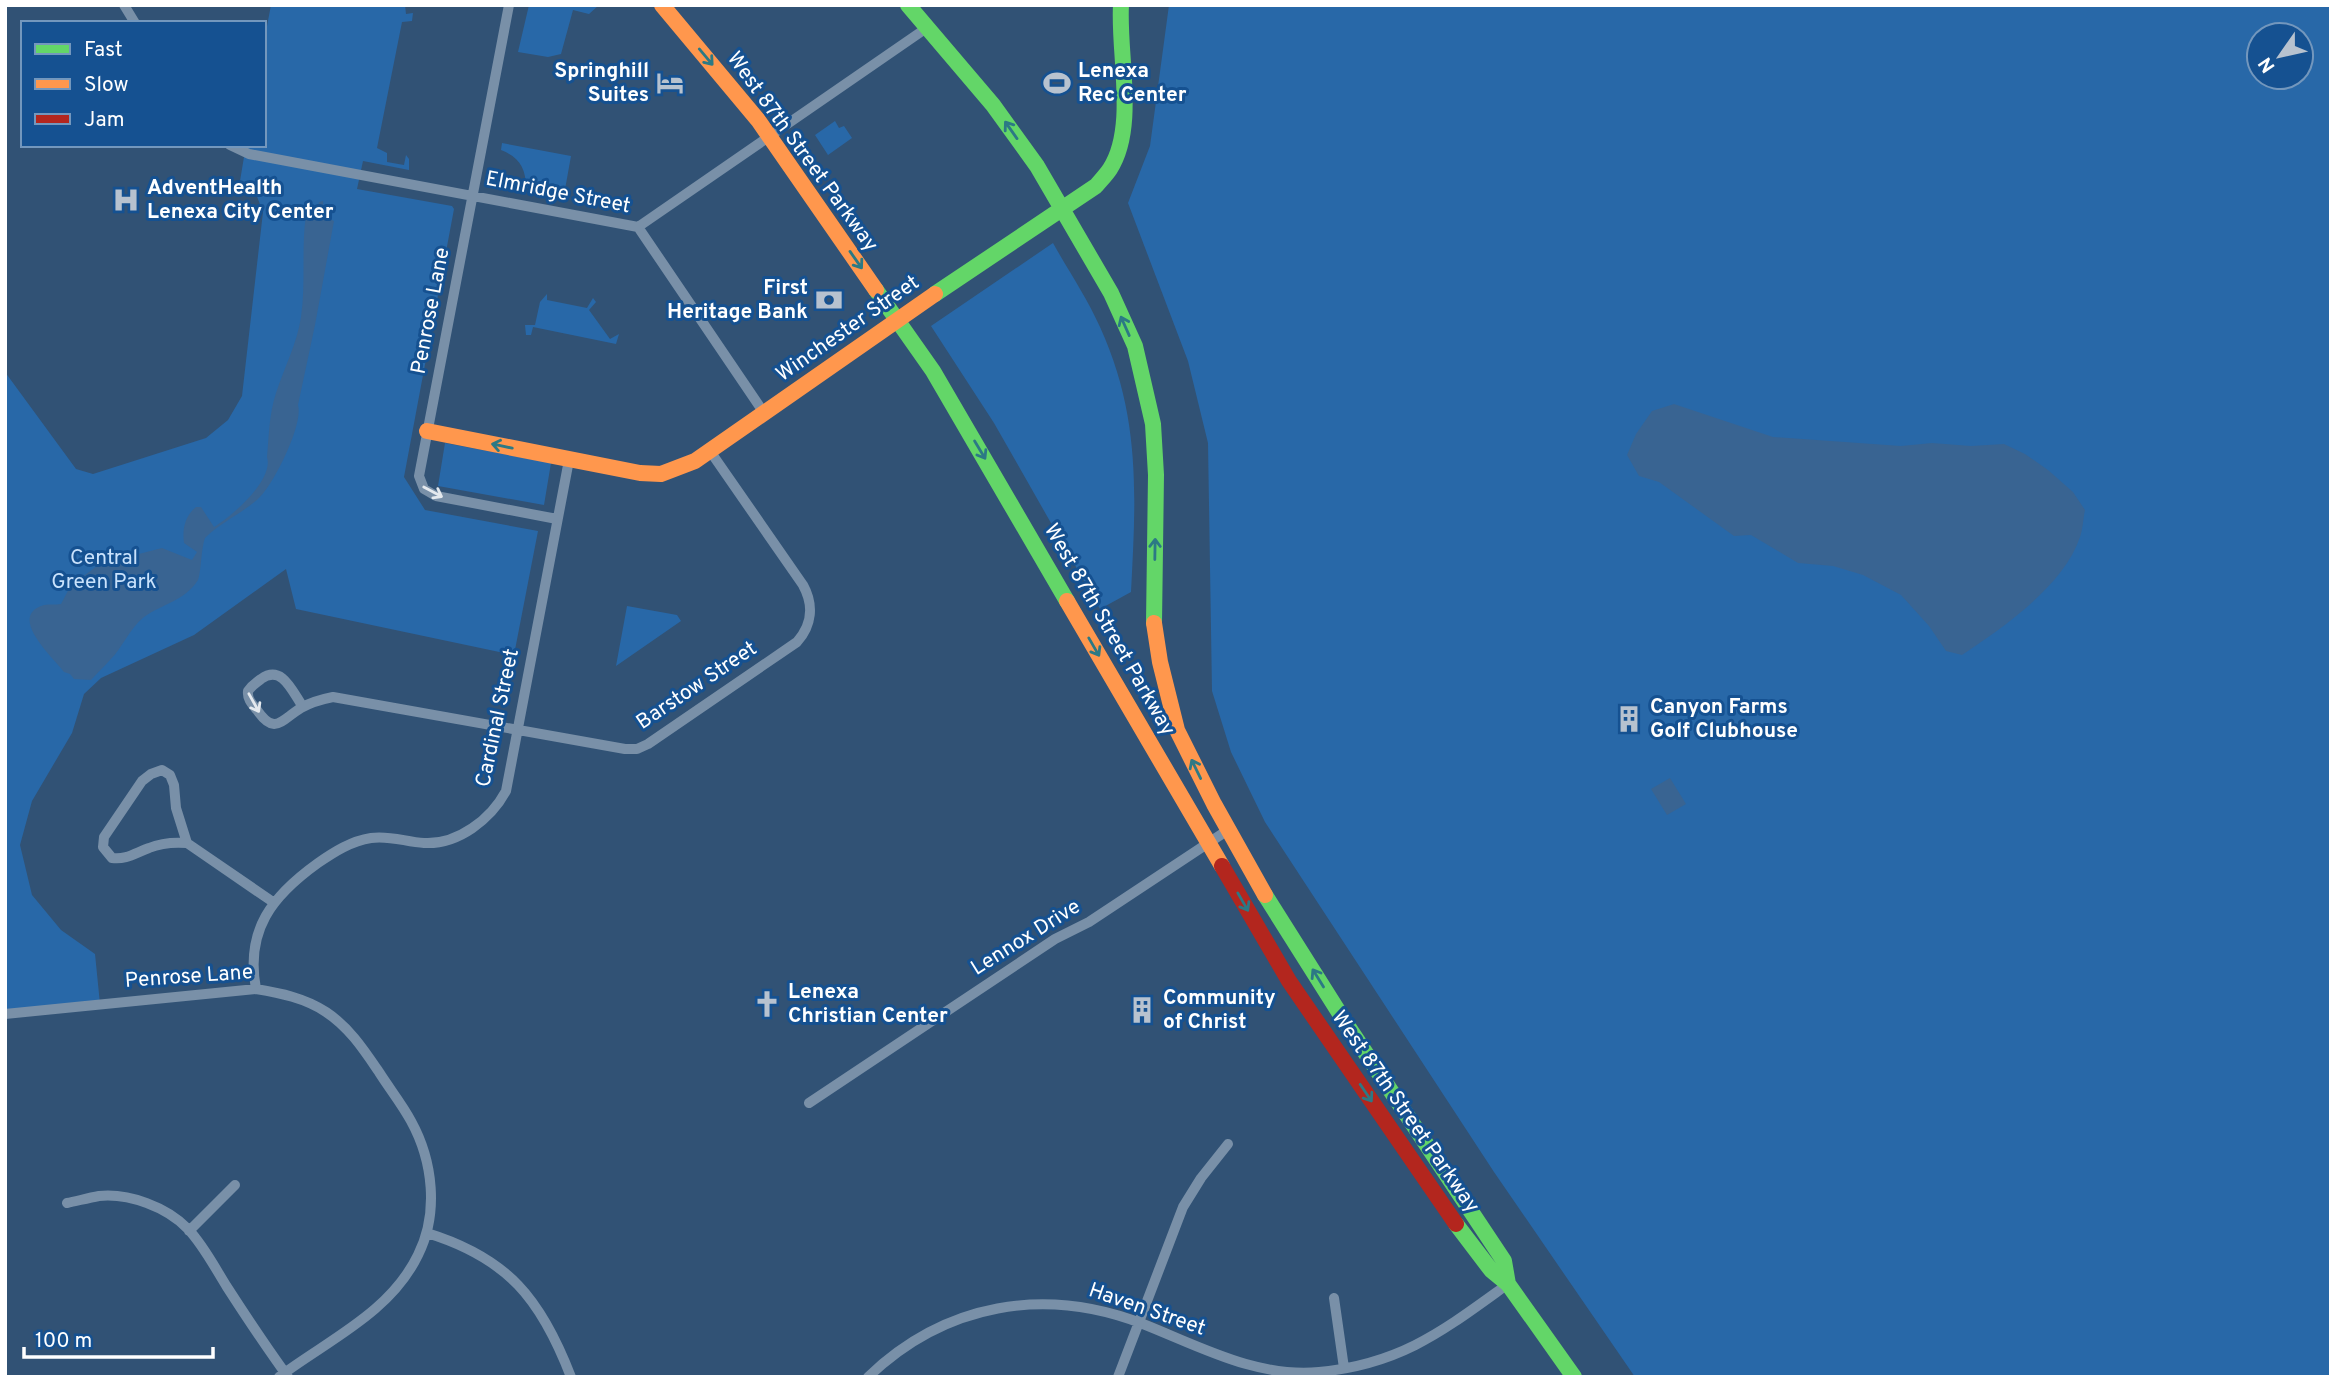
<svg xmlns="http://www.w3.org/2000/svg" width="2336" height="1382" font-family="Overpass,sans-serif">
  <rect width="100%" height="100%" fill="#315275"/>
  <path fill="#2868a8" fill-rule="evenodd" d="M271,5H405L406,14L413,13L412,21L402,22L377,148L387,153V162L404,165L406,155L409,159V170L363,161L357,189L452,206L454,209L404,477L425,510L538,531L514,655L296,609L286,569L194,635L101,678L84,694L72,733L32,801L20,845L32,895L61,930L95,954L100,1004L5,1014V372L76,469L93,474L206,438L228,420L242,396L263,212L256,194L240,181L246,145H264V42Z
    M529,5H599L589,14L573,10L561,54L548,57L518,52Z
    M1169,5H2331V1377H1635L1494,1172L1265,822L1231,752L1212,691L1208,443L1188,361L1128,203L1150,146ZM2259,35H2301V77H2259Z
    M835,121L839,128L844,126L852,138L828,155L815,135Z
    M502,143L571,156L564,195L526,188C526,168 519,157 501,150Z
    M1053,243C1068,270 1087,298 1100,327C1141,417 1136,496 1131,592L1100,609L994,423L931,326Z
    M547,294V300L587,308L593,298L596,302L589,310L610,339L619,334L616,344L533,327L531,335H526L525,325H535L540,302Z
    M445,443L551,463L544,505L438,486Z
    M627,606L677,615L681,621L616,666Z"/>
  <path fill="#396492" d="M323,201L324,216L334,221L315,325L298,405C304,424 273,486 258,499C241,514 220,523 205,538C201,549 201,574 198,580C185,601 162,604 144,617C129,629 123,647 110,660C104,667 97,673 91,680L74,679L70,674L64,672C54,658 6,616 44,605C50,604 55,605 61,604L71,585L100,564L162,548L192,560L197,552L184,543C182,529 185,516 196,507H201L214,527C232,516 274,480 267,457C269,436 269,414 276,393C284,368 297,344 301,317C306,283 301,249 306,215L317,216L319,202Z
    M1674,404L1773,437L1901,446L1932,443L1971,446L2004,444L2025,454L2048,470L2073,492L2085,510C2083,519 2083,529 2080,537C2064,586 2002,628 1962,655L1946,651L1929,626L1901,595L1863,575L1833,566L1798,563L1751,535L1734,536L1659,482L1639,476L1627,455L1636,434L1652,411Z
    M1670,778L1686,804L1667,815L1651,789Z"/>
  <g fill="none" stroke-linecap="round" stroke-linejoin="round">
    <path stroke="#7990a8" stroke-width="10" d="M124,5L135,23
      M509,5L419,476L424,489L436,496L557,519
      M230,145L249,154L638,227L928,27
      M638,227L764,413
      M303,707C292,691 282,664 261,679C256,683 252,685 248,691C247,699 252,704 257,710C275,736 281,720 301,708C311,702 323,699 333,697L625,749H637L648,744L797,642C812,625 814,605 803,585L710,451
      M162,770L170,775L174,785L176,808L187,843C174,842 161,843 149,848C135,853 126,860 112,858L103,847L104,837L142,781L151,774Z
      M187,843L273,902
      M256,989C245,930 272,896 318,863C334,852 351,841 371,838C389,835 406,842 424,843C458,845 491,819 506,791L569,460
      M5,1014L256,989C280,993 305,998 326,1012C349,1027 364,1050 379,1072C389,1088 402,1104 411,1121C433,1161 439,1213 418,1255C390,1313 328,1340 279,1377
      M809,1103L1055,939L1089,922L1228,830
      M67,1203C77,1201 88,1198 99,1196C129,1193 167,1207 188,1229C204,1246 215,1268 227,1287C247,1318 267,1348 288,1377
      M189,1231L235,1185
      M427,1233C508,1258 541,1299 571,1377
      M1334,1298L1344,1368
      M868,1377C945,1303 1045,1286 1143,1324C1199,1346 1256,1378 1319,1372C1402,1364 1444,1330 1508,1284
      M1118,1377L1183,1207L1201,1178L1228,1144"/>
    <path stroke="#63d668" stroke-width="16" d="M908,5L993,105L1037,166L1111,293L1135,346L1153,424L1156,475L1154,623
      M876,290L933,371L1067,601
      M935,294L1096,186C1101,180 1106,175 1110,169C1137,127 1118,54 1121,5
      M1265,895L1347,1025L1504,1261L1508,1284
      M1456,1224L1491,1270L1508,1284L1574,1377"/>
    <path stroke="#ff974d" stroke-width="16" d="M662,5L758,120L876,290
      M427,431L640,473L661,474L695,461L935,294
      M1067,601L1222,866
      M1154,623L1160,662L1177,730L1214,804L1265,895"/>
    <path stroke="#b3261e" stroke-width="16" d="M1222,866L1289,981L1456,1224"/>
  </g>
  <defs><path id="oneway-shaft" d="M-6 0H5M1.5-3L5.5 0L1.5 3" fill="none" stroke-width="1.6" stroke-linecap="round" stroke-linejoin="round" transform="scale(1.75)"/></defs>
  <g stroke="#2c7985">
    <use href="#oneway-shaft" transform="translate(706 57) rotate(50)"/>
    <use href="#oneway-shaft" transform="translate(1011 130) rotate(-125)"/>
    <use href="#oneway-shaft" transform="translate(856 260) rotate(55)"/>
    <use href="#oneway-shaft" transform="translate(1125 326) rotate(-114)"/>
    <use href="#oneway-shaft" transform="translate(502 446) rotate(-168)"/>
    <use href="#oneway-shaft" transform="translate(980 450) rotate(59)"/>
    <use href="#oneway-shaft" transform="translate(1155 549) rotate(-89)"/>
    <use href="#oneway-shaft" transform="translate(1094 647) rotate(60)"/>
    <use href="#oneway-shaft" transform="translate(1196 769) rotate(-116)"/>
    <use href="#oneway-shaft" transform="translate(1243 902) rotate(60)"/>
    <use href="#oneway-shaft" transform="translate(1318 978) rotate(-122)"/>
    <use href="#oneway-shaft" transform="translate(1366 1093) rotate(56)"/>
  </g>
  <g stroke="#e4e9ee">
    <use href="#oneway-shaft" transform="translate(433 492) rotate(28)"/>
    <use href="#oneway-shaft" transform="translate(254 703) rotate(61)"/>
  </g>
  <defs>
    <symbol id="hotel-bare" viewBox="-9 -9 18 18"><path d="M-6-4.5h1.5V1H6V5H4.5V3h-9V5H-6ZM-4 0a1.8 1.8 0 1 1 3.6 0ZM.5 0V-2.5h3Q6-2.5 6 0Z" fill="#b7c2cf" stroke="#155191" stroke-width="2.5" paint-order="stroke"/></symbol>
    <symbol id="stadium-bare" viewBox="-9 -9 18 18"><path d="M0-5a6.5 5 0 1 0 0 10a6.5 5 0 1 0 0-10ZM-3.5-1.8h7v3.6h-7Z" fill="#b7c2cf" stroke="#155191" stroke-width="2.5" paint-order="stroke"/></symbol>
    <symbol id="hospital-bare" viewBox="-9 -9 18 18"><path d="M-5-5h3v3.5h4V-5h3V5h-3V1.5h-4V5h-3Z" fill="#b7c2cf" stroke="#155191" stroke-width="2.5" paint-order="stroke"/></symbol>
    <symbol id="bank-bare" viewBox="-9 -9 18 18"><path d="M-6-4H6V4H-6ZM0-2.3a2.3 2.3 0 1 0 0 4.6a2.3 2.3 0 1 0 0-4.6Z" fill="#b7c2cf" stroke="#155191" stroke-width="2.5" paint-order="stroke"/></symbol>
    <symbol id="building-bare" viewBox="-9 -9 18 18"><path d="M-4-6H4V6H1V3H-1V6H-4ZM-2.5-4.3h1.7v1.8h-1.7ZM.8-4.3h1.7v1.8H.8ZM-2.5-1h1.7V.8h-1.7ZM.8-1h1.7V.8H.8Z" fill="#b7c2cf" stroke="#155191" stroke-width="2.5" paint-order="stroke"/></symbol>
    <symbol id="church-bare" viewBox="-9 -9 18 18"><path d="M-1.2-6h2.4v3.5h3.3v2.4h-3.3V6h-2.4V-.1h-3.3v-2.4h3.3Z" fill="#b7c2cf" stroke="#155191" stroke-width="2.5" paint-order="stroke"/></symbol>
  </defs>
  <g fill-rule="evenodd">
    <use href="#hotel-bare" x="651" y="64" width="38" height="38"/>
    <use href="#stadium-bare" x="1038" y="64" width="38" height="38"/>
    <use href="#hospital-bare" x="107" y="181" width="38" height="38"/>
    <use href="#bank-bare" x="810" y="281" width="38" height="38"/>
    <use href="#building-bare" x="1610" y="700" width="38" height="38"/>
    <use href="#church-bare" x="748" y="985" width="38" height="38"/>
    <use href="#building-bare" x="1123" y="991" width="38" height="38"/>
  </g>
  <g text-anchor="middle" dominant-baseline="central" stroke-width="6" stroke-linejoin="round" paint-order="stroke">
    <g font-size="21" font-weight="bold" fill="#fff" stroke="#155191" text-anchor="start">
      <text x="649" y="71" text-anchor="end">Springhill<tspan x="649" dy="24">Suites</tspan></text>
      <text x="1078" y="71">Lenexa<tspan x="1078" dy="24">Rec Center</tspan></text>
      <text x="147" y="188">AdventHealth<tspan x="147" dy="24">Lenexa City Center</tspan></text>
      <text x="808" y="288" text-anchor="end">First<tspan x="808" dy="24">Heritage Bank</tspan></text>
      <text x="1650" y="707">Canyon Farms<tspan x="1650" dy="24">Golf Clubhouse</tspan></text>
      <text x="788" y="992">Lenexa<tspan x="788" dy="24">Christian Center</tspan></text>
      <text x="1163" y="998">Community<tspan x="1163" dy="24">of Christ</tspan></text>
    </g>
    <g font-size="21" fill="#fff" stroke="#155191">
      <text transform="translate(802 152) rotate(54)">West 87th Street Parkway</text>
      <text transform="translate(558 193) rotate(11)">Elmridge Street</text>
      <text transform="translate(431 311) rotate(-79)">Penrose Lane</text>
      <text transform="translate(848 329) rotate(-35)">Winchester Street</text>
      <text transform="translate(1109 630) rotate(60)">West 87th Street Parkway</text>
      <text transform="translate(697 686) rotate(-34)">Barstow Street</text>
      <text transform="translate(498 718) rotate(-78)">Cardinal Street</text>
      <text transform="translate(1026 938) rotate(-32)">Lennox Drive</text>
      <text transform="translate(189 977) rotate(-4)">Penrose Lane</text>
      <text transform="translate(1405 1112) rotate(55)">West 87th Street Parkway</text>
      <text transform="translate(1147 1310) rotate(19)">Haven Street</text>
    </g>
    <g font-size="21" fill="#c9e2fc" stroke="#155191">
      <text x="104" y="558">Central<tspan x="104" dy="24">Green Park</tspan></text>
    </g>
  </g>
  <rect width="2336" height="1382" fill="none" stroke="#ffffff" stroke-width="14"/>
  <rect x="21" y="21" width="245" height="126" fill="#155191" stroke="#7397bd" stroke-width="2"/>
  <rect x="35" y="44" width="35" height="10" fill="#63d668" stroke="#7397bd" stroke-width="2"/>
  <text x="84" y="56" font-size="21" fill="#ffffff">Fast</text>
  <rect x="35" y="79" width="35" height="10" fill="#ff974d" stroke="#7397bd" stroke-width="2"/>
  <text x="84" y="91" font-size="21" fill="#ffffff">Slow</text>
  <rect x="35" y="114" width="35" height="10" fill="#b3261e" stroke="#7397bd" stroke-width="2"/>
  <text x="84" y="126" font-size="21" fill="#ffffff">Jam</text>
  <g transform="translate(2280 56) rotate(236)"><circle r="33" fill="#155191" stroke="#7397bd" stroke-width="2"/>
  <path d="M0-5L12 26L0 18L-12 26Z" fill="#b7c2cf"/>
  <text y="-10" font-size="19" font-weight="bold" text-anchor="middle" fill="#ffffff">N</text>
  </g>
  <path d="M24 1347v10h189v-10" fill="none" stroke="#ffffff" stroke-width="3.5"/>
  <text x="35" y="1347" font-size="21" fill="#ffffff" stroke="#155191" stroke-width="5" paint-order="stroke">100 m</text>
</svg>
